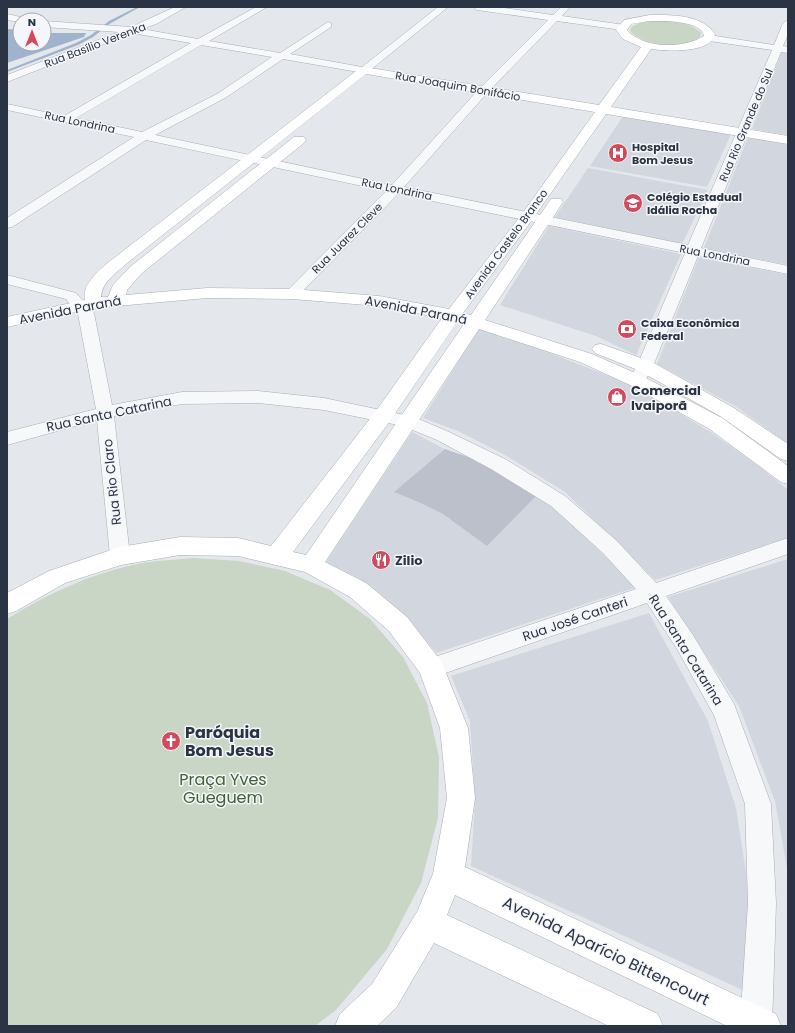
<svg xmlns="http://www.w3.org/2000/svg" width="795" height="1033" font-family="Poppins,sans-serif">
  <rect width="100%" height="100%" fill="#e4e7ec"/>
  <path fill="#d2d6de" d="M782,51L788,52V135L752,129Z
    M623,116L731,134L707,187L590,166Z
    M749,135L788,142V265L704,248Z
    M588,168L708,190L682,244L555,217Z
    M549,226L681,254L636,355L596,336L500,305Z
    M699,257L788,275V444L735,406L657,364Z
    M479,328L504,335L634,386L709,431L759,466L788,490V538L655,580L565,492L505,455L458,431L423,418Z
    M412,432L551,504L637,587L436,653L407,617L365,582L326,562Z
    M788,559V874L775,801L739,706L668,597Z
    M649,613L708,721L736,808L753,918L756,996L471,866L475,802L470,721L451,676Z"/>
  <path fill="#c9d6c5" d="M651,21C667,21 689,20 701,33L700,37C684,50 644,47 630,31L631,27L642,22Z
    M192,558L239,561L285,571L330,590L370,619L403,657L427,703L439,757L438,818L421,883L387,949L336,1010L315,1026H7V619C49,593 94,572 143,563C159,560 175,560 192,558Z"/>
  <path fill="#9fb4cc" d="M7,29L20,30V44H44V33H86L84,37L7,63Z"/>
  <g fill="none" stroke-linecap="round" stroke-linejoin="round">
    <path fill="#9fb4cc" fill-rule="evenodd" d="M137,7H140L111,23L93,37L78,45L7,72V70L76,43L91,35L109,21Z"/>
  </g>
  <path fill="#bbc0ca" d="M445,449L468,457L499,472L537,495L487,546L443,514L421,503L394,492Z"/>
  <g fill="none" stroke-linecap="round" stroke-linejoin="round">
    <defs>
      <path id="street" d="M175,7H186L156,24L142,29L198,39L256,7H267L209,41L280,53L328,22L331,23V27L290,54L362,67L438,7H448L368,72L364,73L283,59L225,98L155,135L392,185L480,88L548,20L477,10L473,7H497L553,15L561,7H570L562,16L625,25V29L622,30L557,21L488,92L404,187L688,245L772,50L709,41L704,38L709,35L774,45L783,23L788,20V34L783,46L788,47V53L781,52L701,248L788,266V274L698,256L653,366L643,385L637,386L631,385L628,381L637,366L685,253L398,194L297,297H287L284,294L287,291L386,191L146,140L12,227L7,228V218L134,137L7,110V104L64,116L191,43L132,33L7,82V75L119,32L44,27V21L131,27ZM201,45L272,57L217,94L142,132L76,118Z
        M7,14L25,18L27,20H20V22L7,20Z
        M7,275L76,293L94,313L112,405L182,392L258,391L324,398L414,417L449,432L505,459L565,496L617,541L656,583L788,538V554L666,596L693,635L734,704L771,804L776,903L772,1026H740L748,903L745,804L714,715L677,649L647,603L431,678L423,675L419,668L423,661L636,589L603,553L551,506L491,469L437,440L403,426L324,410L258,403L182,404L114,416L130,556L127,562L120,564L113,562L110,556L97,420L7,445V432L96,409L78,314L66,299L7,284Z"/>
      <path id="secondary" d="M650,15C672,15 701,14 715,34C711,54 666,51 651,49L611,107L788,136V144L606,114L532,220L463,313L471,315L551,199H561L563,202L485,320L592,354L644,377L722,418L788,466V484L781,482L708,428L630,385L580,362L479,329L325,562L366,583L407,617L440,660L444,668L468,728L475,798L465,867L776,1014L781,1026H727L455,895L447,915L658,1014L663,1026H609L434,943L396,1008L377,1026H335L340,1014L372,984L417,912L433,874L447,798L440,728L420,673L389,631L350,597L305,572L238,556L180,555L121,565L65,583L16,611L7,614V593L49,571L120,547L180,537L238,538L271,546L376,411L442,318L379,306L292,299L207,298L94,308L7,327V317L85,300C81,283 103,267 114,258L360,68L364,67L599,105L641,47L623,39L616,30L624,20ZM650,21C662,21 702,20 704,36C684,49 643,49 627,30L631,24ZM366,74L595,112L522,214L449,309L379,296L292,289L207,288L126,295L127,290L142,273L304,143L306,140L304,137H294L130,267L113,285L108,297H101C102,282 115,274 126,264ZM457,322L464,324L306,555L293,552L390,421Z
        M601,344L652,362L734,408L788,444V461L781,459L720,416L638,370L595,353L592,349L595,345Z"/>
    </defs>
    <use href="#street" stroke="#a9aeb7" stroke-width="1"/>
    <use href="#secondary" stroke="#a9aeb7" stroke-width="1"/>
    <use href="#street" fill="#f7f8fa" fill-rule="evenodd"/>
    <use href="#secondary" fill="#fff" fill-rule="evenodd"/>
  </g>
  <defs>
    <symbol id="hospital-disc" viewBox="-11 -11 22 22"><circle r="9.5" fill="#d1495b" stroke="#f4f6f9"/><path d="M-5-5h3v3.5h4V-5h3V5h-3V1.5h-4V5h-3Z" fill="#fff"/></symbol>
    <symbol id="school-disc" viewBox="-11 -11 22 22"><circle r="9.5" fill="#d1495b" stroke="#f4f6f9"/><path d="M0-5L7-2L0 1L-7-2ZM-4 1L0 2.5L4 1V4Q0 6-4 4Z" fill="#fff"/></symbol>
    <symbol id="bank-disc" viewBox="-11 -11 22 22"><circle r="9.5" fill="#d1495b" stroke="#f4f6f9"/><path d="M-6-4H6V4H-6ZM0-2.3a2.3 2.3 0 1 0 0 4.6a2.3 2.3 0 1 0 0-4.6Z" fill="#fff"/></symbol>
    <symbol id="shop-disc" viewBox="-11 -11 22 22"><circle r="9.5" fill="#d1495b" stroke="#f4f6f9"/><path d="M-5-2.5h2.3a2.7 3.5 0 0 1 5.4 0H5L5.5 6h-11ZM-1.5-2.5h3a1.5 2.3 0 0 0-3 0Z" fill="#fff"/></symbol>
    <symbol id="restaurant-disc" viewBox="-11 -11 22 22"><circle r="9.5" fill="#d1495b" stroke="#f4f6f9"/><path d="M-5-6h1v4h1v-4h1v4h1v-4h1v5L-1.5 .5V6h-2V.5L-5-1ZM5-6V6H3V1.5H1.5Q1.5-4 5-6Z" fill="#fff"/></symbol>
    <symbol id="church-disc" viewBox="-11 -11 22 22"><circle r="9.5" fill="#d1495b" stroke="#f4f6f9"/><path d="M-1.2-6h2.4v3.5h3.3v2.4h-3.3V6h-2.4V-.1h-3.3v-2.4h3.3Z" fill="#fff"/></symbol>
  </defs>
  <g fill-rule="evenodd">
    <use href="#hospital-disc" x="607" y="142" width="22" height="22"/>
    <use href="#school-disc" x="622" y="192" width="22" height="22"/>
    <use href="#bank-disc" x="616" y="318" width="22" height="22"/>
    <use href="#shop-disc" x="606" y="386" width="22" height="22"/>
    <use href="#restaurant-disc" x="370" y="549" width="22" height="22"/>
    <use href="#church-disc" x="160" y="730" width="22" height="22"/>
  </g>
  <g text-anchor="middle" dominant-baseline="central" stroke-width="3" stroke-linejoin="round" paint-order="stroke">
    <g font-size="11" fill="#2b3445" stroke="#f4f6f9">
      <text transform="translate(95 45) rotate(-21)">Rua Basílio Verenka</text>
      <text transform="translate(458 86) rotate(10)">Rua Joaquim Bonifácio</text>
      <text transform="translate(80 122) rotate(12)">Rua Londrina</text>
      <text transform="translate(746 125) rotate(-67)">Rua Rio Grande do Sul</text>
      <text transform="translate(397 189) rotate(12)">Rua Londrina</text>
      <text transform="translate(347 238) rotate(-45)">Rua Juarez Cleve</text>
      <text transform="translate(506 244) rotate(-54)">Avenida Castelo Branco</text>
      <text transform="translate(715 255) rotate(11)">Rua Londrina</text>
    </g>
    <g font-size="11" font-weight="bold" fill="#2b3445" stroke="#f4f6f9" text-anchor="start">
      <text x="632" y="147">Hospital<tspan x="632" dy="13">Bom Jesus</tspan></text>
      <text x="647" y="197">Colégio Estadual<tspan x="647" dy="13">Idália Rocha</tspan></text>
      <text x="641" y="323">Caixa Econômica<tspan x="641" dy="13">Federal</tspan></text>
    </g>
    <g font-size="13" fill="#2b3445" stroke="#f4f6f9">
      <text transform="translate(70 310) rotate(-11)">Avenida Paraná</text>
      <text transform="translate(416 310) rotate(11)">Avenida Paraná</text>
      <text transform="translate(109 414) rotate(-12)">Rua Santa Catarina</text>
      <text transform="translate(112 482) rotate(-96)">Rua Rio Claro</text>
      <text transform="translate(575 619) rotate(-19)">Rua José Canteri</text>
      <text transform="translate(686 650) rotate(58)">Rua Santa Catarina</text>
    </g>
    <g font-size="13" font-weight="bold" fill="#2b3445" stroke="#f4f6f9" text-anchor="start">
      <text x="631" y="390">Comercial<tspan x="631" dy="15">Ivaiporã</tspan></text>
      <text x="395" y="560">Zilio</text>
    </g>
    <g font-size="16" font-weight="bold" fill="#2b3445" stroke="#f4f6f9" text-anchor="start">
      <text x="185" y="732">Paróquia<tspan x="185" dy="18">Bom Jesus</tspan></text>
    </g>
    <g font-size="16" fill="#3f6138" stroke="#f4f6f9">
      <text x="223" y="779">Praça Yves<tspan x="223" dy="18">Gueguem</tspan></text>
    </g>
    <g font-size="16" fill="#2b3445" stroke="#f4f6f9">
      <text transform="translate(606 951) rotate(26)">Avenida Aparício Bittencourt</text>
    </g>
  </g>
  <rect width="795" height="1033" fill="none" stroke="#2b3445" stroke-width="16"/>
  <g transform="translate(32 32)"><circle r="19" fill="#f4f6f9" stroke="#a4a8b1"/>
  <path d="M0-3L7 15L0 10L-7 15Z" fill="#d1495b"/>
  <text y="-6" font-size="11" font-weight="bold" text-anchor="middle" fill="#2b3445">N</text>
  </g>
</svg>
